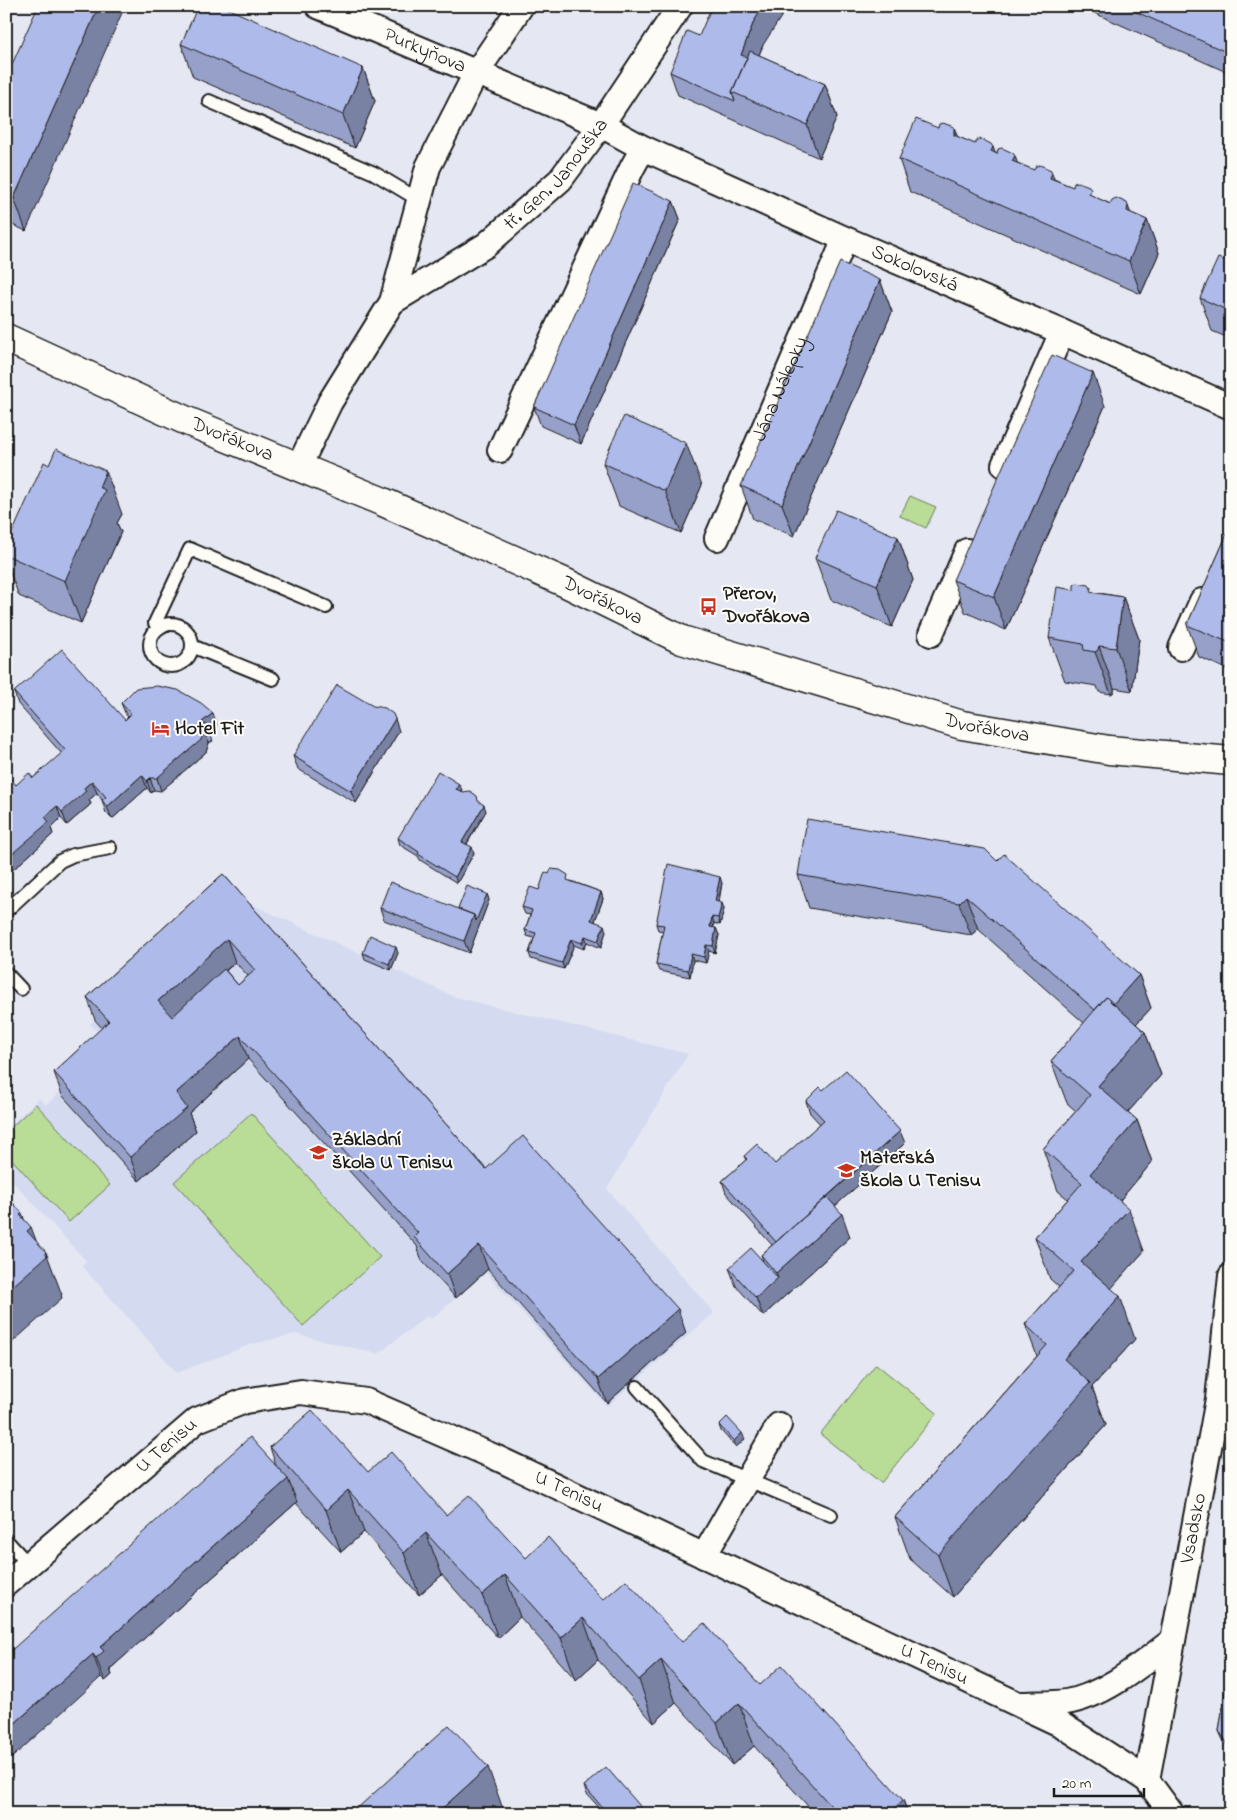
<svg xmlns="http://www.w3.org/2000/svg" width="1237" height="1820" font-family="'Indie Flower',sans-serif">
  <rect width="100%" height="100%" fill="#e5e8f3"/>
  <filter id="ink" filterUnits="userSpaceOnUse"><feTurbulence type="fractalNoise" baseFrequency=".02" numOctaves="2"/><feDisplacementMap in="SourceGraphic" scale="10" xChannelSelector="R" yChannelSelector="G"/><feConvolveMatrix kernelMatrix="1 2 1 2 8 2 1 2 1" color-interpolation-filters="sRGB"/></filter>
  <g filter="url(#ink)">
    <path fill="#d4daf0" d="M233,896L455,997L688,1054L607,1189L714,1313L607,1406L486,1273L431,1319L427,1316L378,1354L296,1334L252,1344L177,1373L82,1266L86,1261L6,1174V1129L39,1098L46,1105L110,1046L90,1024Z"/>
    <path fill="#b9dc96" stroke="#6a7c59" d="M910,496L936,507L926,528L900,516Z
      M36,1104L110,1185L69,1222L6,1153V1132Z
      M251,1113L380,1257L303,1326L174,1182Z
      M876,1364L937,1413L881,1483L820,1434Z"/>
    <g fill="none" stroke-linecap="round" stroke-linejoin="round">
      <defs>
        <path id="service" d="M209,101L374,173L419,200
          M150 645a21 21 0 1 1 42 0a21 21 0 1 1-42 0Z
          M159,628L155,623L190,549L326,607
          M192,646L273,679
          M6,911L60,861L73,855L110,848
          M6,973L21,989
          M637,1387L703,1461L831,1515
          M6,1540L28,1564"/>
        <g id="minor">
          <path id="s1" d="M318,6L601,125L643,148L845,239L1062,332L1231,407"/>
          <path id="s2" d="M392,302L486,245L560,180L601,125L680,6"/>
          <path d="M500,450L632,168L643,148"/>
          <path d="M1004,465L1062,332"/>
          <path d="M299,466L330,402L392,302L428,167L476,73L521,6"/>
          <path id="s3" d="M717,538L845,239"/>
          <path d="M931,634L967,551"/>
          <path d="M1181,648L1202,601"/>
          <path d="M704,1556L779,1425"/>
          <path id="s4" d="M6,1584L197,1420L245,1401L301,1392L366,1401L497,1458L1062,1725L1147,1780L1172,1814"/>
          <path d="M1023,1704C1037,1703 1052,1704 1066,1702C1105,1696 1143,1663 1173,1640"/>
          <path id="s5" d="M1147,1780L1218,1399L1231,1276"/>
        </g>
        <g id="secondary">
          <path id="s6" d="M6,338L187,421L381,501L566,583L682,640L962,725L1109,750L1231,761"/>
        </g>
      </defs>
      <use href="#service" stroke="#1c1c1c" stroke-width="16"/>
      <use href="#minor" stroke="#1c1c1c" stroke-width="28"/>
      <use href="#secondary" stroke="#1c1c1c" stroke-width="31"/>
      <use href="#service" stroke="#fdfcf7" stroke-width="12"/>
      <use href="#minor" stroke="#fdfcf7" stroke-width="24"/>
      <use href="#secondary" stroke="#fdfcf7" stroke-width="28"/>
    </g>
    <path fill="#96a0c9" stroke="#1c1c1c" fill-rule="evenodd" d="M1082,6H1231V74L1083,8Z
      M699,36L763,45L759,55L825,84L837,117L819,158L678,95L670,72Z
      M181,44L363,68L375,101L355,148L193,77Z
      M6,78L26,231L6,222Z
      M938,128L1147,220L1159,253L1141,294L910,192L899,159Z
      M673,201L680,219L581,444L541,426L534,407Z
      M1231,263V339L1212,331L1200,298Z
      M880,280L892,312L794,536L753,519L741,486Z
      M1105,406L1006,630L965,612L953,580Z
      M603,463L702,485L681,533L619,506Z
      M122,514L117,523L121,532L81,623L19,596L6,562V547Z
      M1231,525V671L1199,657L1187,625Z
      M898,537L913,580L892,627L831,600L815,558Z
      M1093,592L1123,597L1139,639L1132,691L1114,688V692L1111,694L1099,692L1097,686L1065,681L1049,638Z
      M14,692L125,720L128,717L126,715L121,703L217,725L209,732L213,741L209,743L206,752L161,791L154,790L151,793L147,788L112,819L106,813L102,800L97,793L89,800L91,804L67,825L61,818L51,828L53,834L6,876V774L16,785L33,778L62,754L18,704Z
      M399,731L356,803L298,769L293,756Z
      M462,790L461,791L479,802L486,811L467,844L474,853L457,883L420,860L418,856L400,845L398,838Z
      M997,861L1139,975L1151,1008L1136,1024L1145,1032L1161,1075L1128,1112L1137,1120L1152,1162L1120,1200L1144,1251L1111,1288L1135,1339L1092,1387L1106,1425L953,1597L910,1559L895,1517L1037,1356L1025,1324L1059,1287L1050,1279L1035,1237L1068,1199L1058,1191L1043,1149L1076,1111L1067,1103L1051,1061L1084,1023L978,929L971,935L809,908L798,875Z
      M223,874L486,1169L686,1333L607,1403L488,1269L456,1298L422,1261L417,1246L248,1059L189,1113L196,1131L139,1181L62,1095L54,1072L102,1028L95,1020L87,997ZM235,962L248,976L238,985L226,971Z
      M571,881L601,892L603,899L595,921L606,931L601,948L587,942L584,949L574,945L564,969L531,959L529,953L534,938L527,936L525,930L530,915L525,914L522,907L539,890Z
      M722,883L719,902L724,909L720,925L714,923L713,928H716L719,935L715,953L709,951L706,963L693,960L690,977L659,971L656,964L663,931L658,930L656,924Z
      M487,894L489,900L469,953L384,920L380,908L458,909Z
      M363,953H398L391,970L365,959Z
      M823,1090L905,1143L835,1206L850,1237L763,1316L736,1286L729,1268L763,1261L761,1255L772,1245L726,1193L722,1181L746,1160L744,1156L775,1164L820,1124L810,1113L806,1101Z
      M719,1425L745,1439L736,1447L721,1431Z
      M270,1447L368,1472L760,1685L903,1800L908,1814H815L754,1746L732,1765L676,1703L654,1723L598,1660L576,1680L520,1617L498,1638L442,1575L419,1595L364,1532L341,1552L296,1503L110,1669L112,1675L105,1681L101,1677L6,1655L276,1466Z
      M1231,1654V1751L1222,1738L1219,1731Z
      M584,1786L647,1814H605L586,1793Z"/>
    <path fill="#7a82a4" stroke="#1c1c1c" d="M99,6H125L26,231L14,198Z
      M764,6H788L763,45L755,65L741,55L754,21Z
      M363,68L375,101L355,148L343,115Z
      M825,84L837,117L819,158L807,125Z
      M954,127L966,160L954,135Z
      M993,147L1005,179L991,151Z
      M1015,156L1026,189L1012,161Z
      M1052,173L1064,206L1050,178Z
      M673,201L680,219L581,444L574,425Z
      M1128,206L1140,237L1147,220L1159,253L1141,294L1129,261L1127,211Z
      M880,280L892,312L794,536L782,504Z
      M1093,373L1105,406L1006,630L994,597Z
      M686,443L702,485L681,533L665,491Z
      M106,471L122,514L117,523L121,532L81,623L65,581L99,487Z
      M898,537L913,580L892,627L877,585Z
      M1123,597L1139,639L1132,691L1116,648Z
      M1231,636V649L1228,642Z
      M1099,646L1114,688V692L1111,694L1095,652Z
      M213,713L217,725L209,732L208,729L204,730L209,743L206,752L161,791L157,778L201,723Z
      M395,719L399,731L356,803L351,791Z
      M142,775L147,788L112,819L107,807Z
      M150,778L154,790L151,793L147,781Z
      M92,781L97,793L89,800L91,804L67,825L62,812L84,788Z
      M459,784L462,790L459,795L456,789Z
      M484,805L486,811L464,848L462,842Z
      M57,806L61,818L51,828L53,834L6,876V859L45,817Z
      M472,847L474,853L457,883L455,877Z
      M720,877L722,883L717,908L715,901Z
      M601,892L603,899L593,926L591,920Z
      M487,894L489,900L469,953L464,941L474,915Z
      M966,896L978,929L971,935L959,903Z
      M722,903L724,909L720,925L718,918Z
      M712,917L714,923L712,933L710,927Z
      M604,925L606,931L601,948L598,941Z
      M716,928L719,935L715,953L713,946Z
      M585,936L587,942L584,949L582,943Z
      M227,939L235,962L166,1024L158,1001Z
      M571,939L574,945L564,969L562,963Z
      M706,945L709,951L706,963L704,957Z
      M396,947L398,953L391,970L389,964Z
      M691,954L693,960L690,977L688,970Z
      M1139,975L1151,1008L1113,1049L1102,1016Z
      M1145,1032L1161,1075L1113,1129L1098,1086Z
      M240,1036L248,1059L189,1113L196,1131L139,1181L130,1157L176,1093Z
      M1137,1120L1152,1162L1106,1217L1090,1174Z
      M900,1131L905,1143L781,1255L776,1243Z
      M1129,1209L1144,1251L1097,1305L1081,1262Z
      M22,1213L28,1230L31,1227L43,1259L45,1253L46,1252L62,1295H61L62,1298L6,1348V1292L20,1215Z
      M842,1214L850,1237L763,1316L756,1298L778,1278L776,1273Z
      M479,1245L488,1269L456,1298L447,1274Z
      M1120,1296L1135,1339L1092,1387L1106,1425L953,1597L938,1555L1064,1359Z
      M678,1309L686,1333L607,1403L598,1379Z
      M742,1433L745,1439L736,1447L734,1441Z
      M288,1479L297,1502L110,1669L112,1675L105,1681L96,1658L100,1647Z
      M348,1490L364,1532L341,1552L326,1510Z
      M426,1533L442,1575L419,1595L404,1553Z
      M505,1575L520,1617L498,1638L482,1595Z
      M583,1618L598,1660L576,1680L561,1638Z
      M93,1654L101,1677L6,1763V1731Z
      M661,1660L676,1703L654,1723L639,1680Z
      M739,1703L754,1746L732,1765L717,1723Z
      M488,1767L503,1809L498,1814H436Z
      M903,1800L908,1814H888Z"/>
    <path fill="#aebaea" stroke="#1c1c1c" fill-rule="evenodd" d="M38,6H99L14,198L6,194V78Z
      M198,6H222L363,68L343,115L181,44Z
      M712,6H764L754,21L741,55L747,57L732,92L735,101L670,72L687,31L699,36Z
      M1123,6H1231V54Z
      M750,51L825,84L807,125L732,92Z
      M916,119L938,128L939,124L943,123L954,127V135L975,144L977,140L981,139L991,144L993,147L991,151L997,154L998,149L1002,148L1013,153L1015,156L1012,161L1034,170L1036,166L1040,165L1051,170L1052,173L1050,178L1073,187L1074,183L1078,182L1089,186L1091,190L1089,194L1110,204L1112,200L1116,198L1127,203L1128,206L1127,211L1147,220L1129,261L899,159Z
      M633,183L673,201L574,425L534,407Z
      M1218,258L1231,263V312L1200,298Z
      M840,262L880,280L782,504L741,486Z
      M1052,355L1093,373L994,597L953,580Z
      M624,416L686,443L665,491L603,463Z
      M56,449L106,471L99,487L105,490L65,581L6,555V547L44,462L49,465Z
      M836,510L898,537L877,585L815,558Z
      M1231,525V636L1228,642L1187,625Z
      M1077,583L1089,585L1091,588L1090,592L1123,597L1116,648L1099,646L1098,650L1095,652L1084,650L1083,644L1049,638L1057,587L1074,590V585Z
      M62,649L125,720L131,714L121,703L136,688L157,686L178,690L201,703L213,713L201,723L202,726L206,724L208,729L204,730L201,740L157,778H150L147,781L142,775L107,807L102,800L106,797L92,781L84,788L86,791L62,812L57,806L45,817L49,822L6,859V774L16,785L29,773L33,778L65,750L14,692Z
      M337,685L373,706L385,708L393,714L395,719L351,791L293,756Z
      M438,771L459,784L456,789L463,792L470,791L477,796L478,801L484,805L462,842L472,847L455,877L418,854L419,852L398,838Z
      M807,819L985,849L997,861L1004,854L1139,975L1113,1004L1106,997L1095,1010L966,896L959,903L798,875Z
      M668,864L720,877L715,901L722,903L718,918L712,917L710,927L716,928L713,946L706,945L704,957L691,954L688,970L656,964L664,925L656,924Z
      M551,869L560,870L568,875L567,880L601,892L591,920L604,925L598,941L585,936L582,943L571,939L562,963L529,953L536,933L525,930L532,910L522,907L530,887L539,890L545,872L549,874Z
      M223,874L486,1169L523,1136L678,1309L598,1379L479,1245L447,1274L414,1237L418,1233L240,1036L176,1093L187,1108L130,1157L54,1072L109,1021L87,997ZM227,939L255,970L238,985L224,969L172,1017L158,1001Z
      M390,882L474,915L464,941L380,908Z
      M467,886L487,894L476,921L474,915L458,909Z
      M370,935L396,947L389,964L363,953Z
      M1106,997L1145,1032L1098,1086L1137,1120L1090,1174L1129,1209L1081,1262L1120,1296L1064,1359L1090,1383L938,1555L895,1517L1047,1345L1025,1324L1074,1271L1035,1237L1082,1183L1043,1149L1090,1095L1051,1061Z
      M846,1070L900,1131L776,1242L722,1181L747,1159L744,1156L757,1144L775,1164L824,1120L806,1101L820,1087L823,1090Z
      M6,1195L22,1213L20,1215L31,1227L27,1231L46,1252L45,1253L47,1256L6,1292Z
      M827,1197L842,1214L776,1273L761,1255Z
      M751,1248L778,1278L756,1298L729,1268Z
      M312,1410L368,1472L391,1452L446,1515L469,1495L526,1558L548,1537L603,1600L626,1580L682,1642L704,1623L760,1685L782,1665L903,1800L888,1814H838L739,1703L717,1723L661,1660L639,1680L583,1618L561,1638L505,1575L482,1595L426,1533L404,1553L348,1490L326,1510L270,1447Z
      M727,1417L742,1433L734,1441L719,1425Z
      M250,1437L288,1479L100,1647L104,1651L96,1658L93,1654L6,1731V1655Z
      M1231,1654V1748L1219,1731Z
      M449,1725L488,1767L436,1814H351Z
      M606,1767L647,1814H608L584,1786Z
      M325,1810L329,1814H320Z"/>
  </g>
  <defs>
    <symbol id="bus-bare" viewBox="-9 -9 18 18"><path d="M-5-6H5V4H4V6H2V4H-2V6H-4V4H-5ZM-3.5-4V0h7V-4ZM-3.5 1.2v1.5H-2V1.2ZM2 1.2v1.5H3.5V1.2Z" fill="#c8321e" stroke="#fdfcf7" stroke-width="2.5" paint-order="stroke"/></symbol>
    <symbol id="hotel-bare" viewBox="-9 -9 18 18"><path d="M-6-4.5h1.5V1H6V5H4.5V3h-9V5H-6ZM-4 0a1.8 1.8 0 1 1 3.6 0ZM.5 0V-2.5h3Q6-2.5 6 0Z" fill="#c8321e" stroke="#fdfcf7" stroke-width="2.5" paint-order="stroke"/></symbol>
    <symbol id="school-bare" viewBox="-9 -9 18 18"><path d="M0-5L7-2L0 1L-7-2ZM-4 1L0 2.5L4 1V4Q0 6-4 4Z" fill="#c8321e" stroke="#fdfcf7" stroke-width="2.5" paint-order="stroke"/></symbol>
  </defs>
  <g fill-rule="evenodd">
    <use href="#bus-bare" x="696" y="594" width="25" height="25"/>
    <use href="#hotel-bare" x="148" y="716" width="25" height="25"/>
    <use href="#school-bare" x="306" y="1140" width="25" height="25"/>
    <use href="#school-bare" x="834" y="1158" width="25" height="25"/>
  </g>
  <g text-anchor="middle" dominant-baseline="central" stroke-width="4" stroke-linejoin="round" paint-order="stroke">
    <g font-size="20" fill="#1c1c1c" stroke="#fdfcf7">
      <text stroke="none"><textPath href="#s1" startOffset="116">Purkyňova</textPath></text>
      <text stroke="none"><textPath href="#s2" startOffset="210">tř. Gen. Janouška</textPath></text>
      <text stroke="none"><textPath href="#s1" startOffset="652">Sokolovská</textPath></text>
      <text stroke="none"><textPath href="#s3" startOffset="162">Jána Nálepky</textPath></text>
      <text stroke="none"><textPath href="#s6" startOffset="248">Dvořákova</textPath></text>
      <text stroke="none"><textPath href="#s6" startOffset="652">Dvořákova</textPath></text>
      <text stroke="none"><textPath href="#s6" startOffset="1058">Dvořákova</textPath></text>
      <text stroke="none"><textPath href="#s4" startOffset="212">U Tenisu</textPath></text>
      <text stroke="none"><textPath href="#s4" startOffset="648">U Tenisu</textPath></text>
      <text stroke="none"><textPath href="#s5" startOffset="256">Vsadsko</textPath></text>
      <text stroke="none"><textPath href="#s4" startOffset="1052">U Tenisu</textPath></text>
    </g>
    <g font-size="20" font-weight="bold" fill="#1c1c1c" stroke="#fdfcf7" text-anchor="start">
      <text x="723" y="594">Přerov,<tspan x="723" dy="23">Dvořákova</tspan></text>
      <text x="175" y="729">Hotel Fit</text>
      <text x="332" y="1140">Základní<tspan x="332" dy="23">škola U Tenisu</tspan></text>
      <text x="860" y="1158">Mateřská<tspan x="860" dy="23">škola U Tenisu</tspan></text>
    </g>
  </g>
  <rect width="1237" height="1820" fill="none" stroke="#fdfcf7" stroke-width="25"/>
  <rect x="12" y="12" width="1212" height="1795" fill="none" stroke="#1c1c1c" stroke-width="2" filter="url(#ink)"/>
  <path d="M1054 1788v8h90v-8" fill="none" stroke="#1c1c1c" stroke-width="2.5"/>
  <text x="1062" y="1788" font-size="15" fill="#1c1c1c" stroke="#fdfcf7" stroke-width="4" paint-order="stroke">20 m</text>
</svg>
